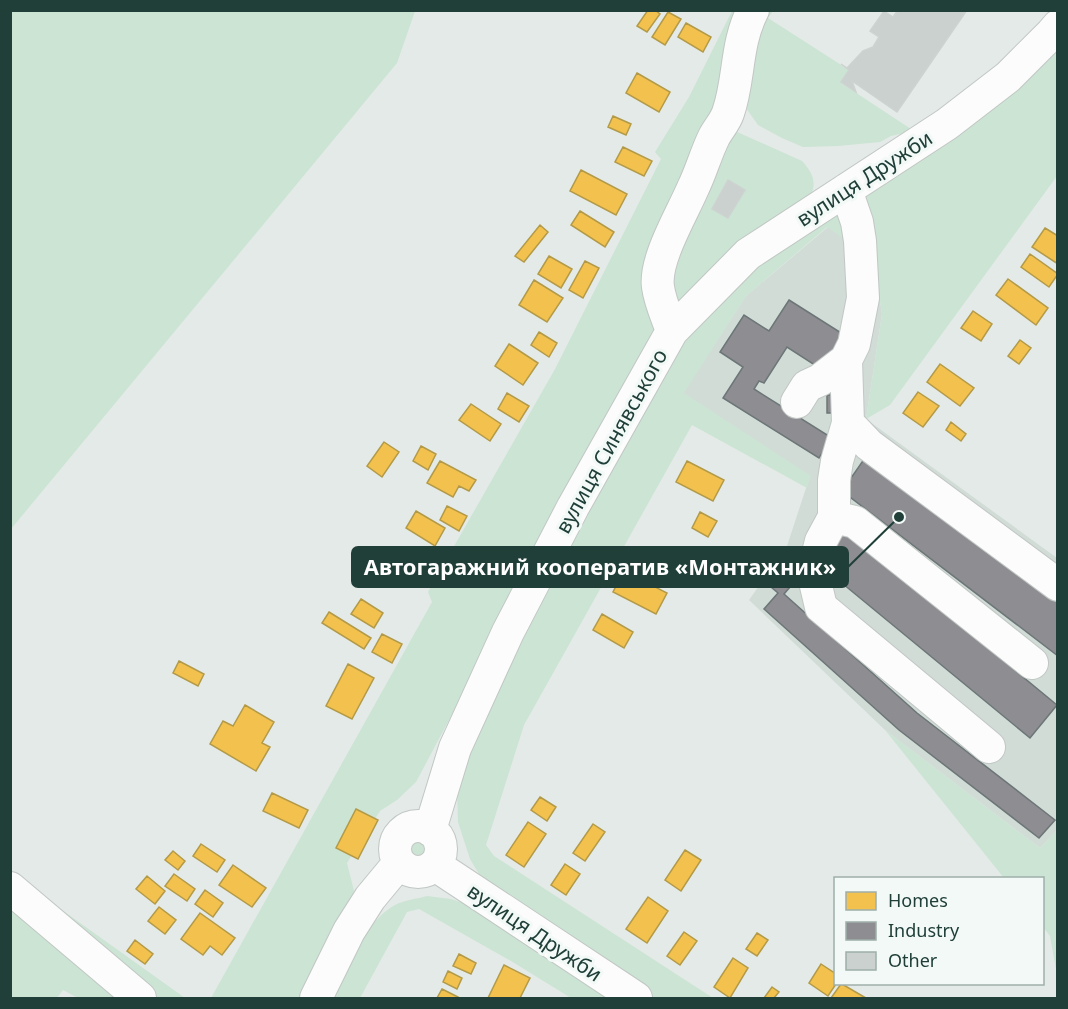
<svg xmlns="http://www.w3.org/2000/svg" width="1068" height="1009" font-family="'Noto Sans',sans-serif">
  <rect width="100%" height="100%" fill="#e4eae7"/>
  <path fill="#d1dcd7" d="M828,227L873,258L882,314L866,419L1057,558V830L1040,848L885,730L749,600L787,546L810,476L683,393L746,296Z"/>
  <path fill="#cce4d4" d="M11,10L415,11L397,63L11,529Z
    M732,11H745L660,318L635,370L416,782L397,800L380,811L347,863L354,891L304,998H211L432,602L428,592L555,369L661,159L655,152L689,97Z
    M761,11H773L768,18L849,70L841,83L914,131L891,136L880,142L838,146L803,147L782,138L758,125L741,101Z
    M1057,50V176L890,405L866,419L882,314L873,258L827,227L746,296L684,393L811,476L807,488L692,425L524,725L486,845L494,856L713,998H651L488,889L470,859L458,822L457,792L480,712L668,364L707,314L744,273L979,119L1049,60Z
    M735,131L802,161C812,172 817,181 811,195L688,302L672,305L667,281L718,161Z
    M885,730L1040,848L1057,830V975L1050,936L1043,927L1042,878H1004Z
    M404 849a13 13 0 1 1 26 0a13 13 0 1 1-26 0Z
    M10,870L34,890L185,998H78L63,990L57,998H11Z
    M427,896L451,899L466,904L613,998H571L511,961L419,909L407,912L360,998H332C346,970 366,920 395,905C404,900 417,899 427,896Z"/>
  <path fill="#f2c14e" stroke="#b39a48" stroke-width="1.5" d="M648,10H655L660,14L647,32L637,26Z
    M668,12L681,19L665,45L652,37Z
    M686,23L711,37L703,52L678,37Z
    M637,73L670,92L659,112L626,93Z
    M613,116L631,124L626,135L608,127Z
    M623,147L652,161L644,176L615,162Z
    M581,170L627,194L616,215L570,191Z
    M580,211L614,232L605,247L571,225Z
    M540,225L548,232L524,262L515,256Z
    M1045,228L1058,236V264L1032,247Z
    M1030,254L1058,274L1049,287L1021,267Z
    M549,256L572,269L561,288L538,274Z
    M585,261L599,268L583,298L569,290Z
    M1008,279L1048,308L1036,325L996,295Z
    M534,280L563,298L547,322L519,305Z
    M973,311L992,324L981,341L961,328Z
    M539,332L557,343L549,357L531,345Z
    M1020,340L1031,348L1019,364L1008,356Z
    M509,344L538,363L523,385L495,366Z
    M940,364L974,388L960,406L927,382Z
    M918,392L939,406L923,427L903,413Z
    M507,393L529,406L519,422L498,409Z
    M471,404L501,424L490,441L459,420Z
    M951,422L966,434L961,441L946,430Z
    M384,442L399,452L382,477L367,466Z
    M421,446L436,454L428,470L413,461Z
    M440,461L476,480L469,491L459,486L453,497L427,483Z
    M687,461L724,480L713,501L676,482Z
    M447,506L467,516L459,531L440,520Z
    M416,511L445,528L435,546L406,528Z
    M700,512L717,521L708,537L692,528Z
    M624,571L667,593L656,614L613,592Z
    M361,599L383,613L374,628L351,614Z
    M329,612L371,638L364,649L322,623Z
    M602,614L633,632L624,648L593,630Z
    M382,634L402,644L392,663L372,652Z
    M179,661L204,674L198,686L173,673Z
    M348,664L374,678L352,719L326,706Z
    M245,705L274,722L262,743L270,747L256,771L210,744L223,721L233,726Z
    M272,793L308,810L299,828L263,811Z
    M540,797L556,807L547,821L531,810Z
    M356,809L378,820L358,859L336,848Z
    M528,822L546,834L524,867L506,855Z
    M593,824L605,832L585,861L573,853Z
    M201,844L225,860L217,872L193,856Z
    M685,850L701,860L681,891L665,880Z
    M173,851L185,861L178,870L165,860Z
    M565,864L580,874L566,895L551,885Z
    M233,865L266,888L252,907L219,885Z
    M174,874L195,889L187,901L165,886Z
    M147,876L165,891L155,904L136,889Z
    M205,890L223,903L213,917L195,904Z
    M648,897L668,911L647,943L626,929Z
    M159,907L176,920L165,934L148,921Z
    M200,913L235,938L222,955L210,946L203,955L181,939Z
    M684,932L697,941L680,965L667,956Z
    M757,933L768,940L757,956L746,949Z
    M135,940L153,954L145,964L127,951Z
    M459,954L476,963L471,974L453,966Z
    M733,958L748,968L730,998L714,987Z
    M821,964L836,974V984L828,996L809,983Z
    M504,965L530,978L520,998H488Z
    M448,971L462,978L457,989L443,982Z
    M841,984H842L866,998H831Z
    M772,987L779,992L774,998H764Z
    M442,989L458,997L457,998H437Z"/>
  <path fill="#8d8d92" stroke="#6c7677" stroke-width="1.5" d="M789,300L846,336L824,371L787,347L764,383L759,381L754,389L832,438L819,458L723,398L743,367L720,352L744,315L769,331Z
    M827,395H838L839,413H827Z
    M869,452L1058,595V656L842,491Z
    M846,531L1057,705L1030,738L826,570L837,557L830,550Z
    M787,556L804,571L784,594L917,713L1055,820L1039,838L899,730L764,609L778,593L765,582Z"/>
  <path fill="#cbd1cf" stroke="#cdd3d0" stroke-width="1.5" d="M898,10H967L897,112L852,81L856,92L841,82L849,70L841,64L847,68L863,51L873,47L879,37L870,31L884,11L893,17Z
    M728,180L745,190L728,218L712,209Z"/>
  <g fill="none" stroke-linecap="round" stroke-linejoin="round">
    <defs>
      <path id="minor" d="M846,190L857,222L860,241L863,298L854,344L846,360L848,423L837,461L834,480V517L821,541L813,573L821,607L989,747
        M672,331C667,317 660,302 658,287C654,260 682,214 693,188C701,172 706,153 714,137C718,129 725,122 728,113C740,79 735,45 753,10
        M797,402L807,386L820,380L846,360
        M848,423L869,445L1058,585
        M834,517L855,522L1032,663
        M395 849a23 23 0 1 1 46 0a23 23 0 1 1-46 0Z
        M430,830L455,748L508,632L573,507L672,331L748,254L947,124L1008,77L1052,33L1058,26
        M435,865L636,998
        M10,888L140,998
        M316,998L349,931L370,898L399,863"/>
    </defs>
    <use href="#minor" stroke="#c1c7c4" stroke-width="34"/>
    <use href="#minor" stroke="#fbfcfb" stroke-width="32"/>
  </g>
  <g text-anchor="middle" dominant-baseline="central" stroke-width="6" stroke-linejoin="round" paint-order="stroke">
    <g font-size="21" fill="#203f39" stroke="#f2f9f6">
      <text transform="translate(864 178) rotate(-33)">вулиця Дружби</text>
      <text transform="translate(611 441) rotate(-61)">вулиця Синявського</text>
      <text transform="translate(535 932) rotate(34)">вулиця Дружби</text>
    </g>
  </g>
  <path fill="none" stroke="#203f39" stroke-width="2" d="M899 517L848 567"/>
  <circle fill="#203f39" stroke="#f2f9f6" stroke-width="2" cx="899" cy="517" r="6"/>
  <rect fill="#203f39" stroke="#203f39" stroke-width="2" x="352" y="547" width="496" height="40" rx="6"/>
  <g font-size="22" text-anchor="middle" font-weight="bold" fill="#fff">
    <text x="600" y="575">Автогаражний кооператив «Монтажник»</text>
  </g>
  <rect width="1068" height="1009" fill="none" stroke="#203f39" stroke-width="24"/>
  <rect x="834" y="877" width="210" height="108" fill="#f2f9f6" stroke="#9eafaa" stroke-width="1.5"/>
  <rect x="846" y="892" width="30" height="18" fill="#f2c14e" stroke="#9eafaa" stroke-width="1.5"/>
  <text x="888" y="907" font-size="18" fill="#203f39">Homes</text>
  <rect x="846" y="922" width="30" height="18" fill="#8d8d92" stroke="#9eafaa" stroke-width="1.5"/>
  <text x="888" y="937" font-size="18" fill="#203f39">Industry</text>
  <rect x="846" y="952" width="30" height="18" fill="#cbd1cf" stroke="#9eafaa" stroke-width="1.5"/>
  <text x="888" y="967" font-size="18" fill="#203f39">Other</text>
</svg>
